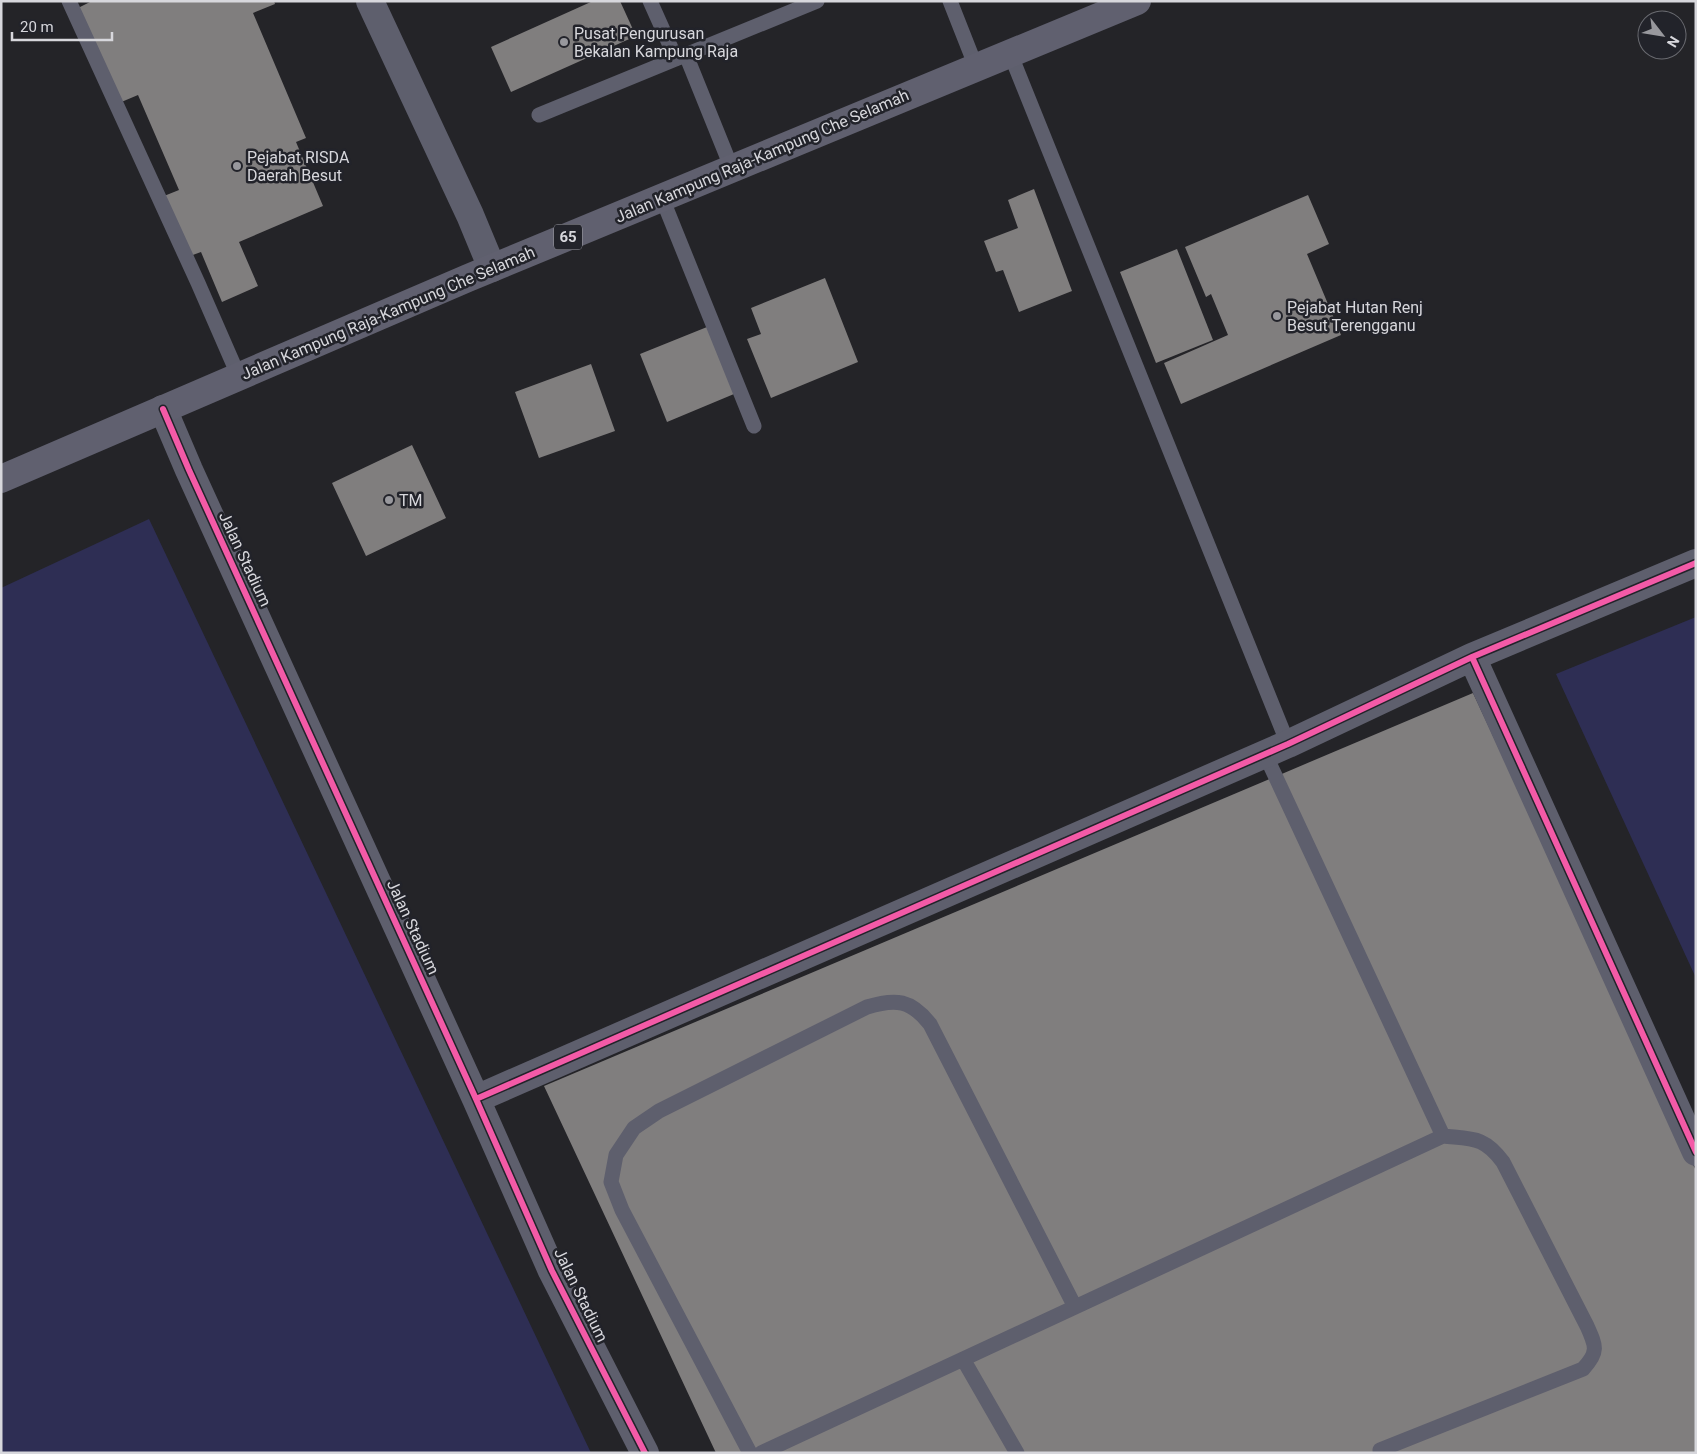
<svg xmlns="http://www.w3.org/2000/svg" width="1697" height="1454" font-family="Roboto,sans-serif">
  <rect width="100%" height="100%" fill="#242428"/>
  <path fill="#2e2e54" d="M149,519L591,1453H1V588Z
    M1696,617V978L1556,674Z"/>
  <path fill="#807e7e" d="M92,1H274L275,4L253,13L306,138L296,142L323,206L239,242L258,286L222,302L201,252L190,256L164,196L179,190L138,95L119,103L78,8Z
    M593,1H620L636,36L511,92L491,47Z
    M1034,189L1072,291L1019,312L1003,270L996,272L984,241L1018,228L1008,200Z
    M1308,195L1329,244L1307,254L1341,335L1181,404L1164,363L1228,335L1211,294L1206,297L1185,247Z
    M1177,249L1213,340L1156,363L1120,272Z
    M825,278L858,362L771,398L747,339L761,334L751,308Z
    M707,327L734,394L667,422L640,354Z
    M591,364L615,431L539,458L515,392Z
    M412,445L446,518L366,556L332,483Z
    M1473,693L1696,1171V1453H716L544,1086Z"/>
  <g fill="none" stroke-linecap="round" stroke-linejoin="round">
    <path stroke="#5e5f6d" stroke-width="15" d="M69,1L198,283L239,377
      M650,1L676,59
      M950,1L976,67
      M1010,53L1288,744
      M686,55L732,169
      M539,115L817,1
      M662,198L754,426
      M963,1359L1017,1453
      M1380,1450L1583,1369C1599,1352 1596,1346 1587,1326L1503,1162C1484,1136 1472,1139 1443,1136
      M750,1453L622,1210L611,1182L616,1155L634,1128L659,1111L867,1007C896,998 911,1000 930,1024L1075,1307
      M761,1453L1443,1136L1265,754"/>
    <path stroke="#5e5f6d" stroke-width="28" d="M370,1L470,215L492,268
      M163,409L189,470L476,1099L552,1271L645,1453
      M1472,657L1696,1152
      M476,1099L1288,744L1472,657L1696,563"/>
    <path stroke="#60606f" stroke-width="28" d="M1,479L468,278L1137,1"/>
    <defs>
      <path id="cycleway" d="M163,409L189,470L476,1099L552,1271L645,1453
        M1472,657L1696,1152
        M476,1099L1288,744L1472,657L1696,563"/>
    </defs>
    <use href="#cycleway" stroke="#22232a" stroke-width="9"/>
    <use href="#cycleway" stroke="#f35aa7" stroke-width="6"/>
  </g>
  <g fill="#98989d" stroke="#22232a" stroke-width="2">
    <circle cx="564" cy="42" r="5"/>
    <circle cx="237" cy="166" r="5"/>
    <circle cx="1277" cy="316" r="5"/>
    <circle cx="389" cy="500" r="5"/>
  </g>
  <g text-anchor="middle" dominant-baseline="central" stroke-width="5" stroke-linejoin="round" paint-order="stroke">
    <rect fill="#22232a" stroke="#a1a1a7" stroke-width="1" x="554" y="224.5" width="28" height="25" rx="4"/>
    <g font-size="15" font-weight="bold" fill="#d7d7dc">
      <text x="568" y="237">65</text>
    </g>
    <g font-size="16" fill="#d7d7dc" stroke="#22232a" text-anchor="start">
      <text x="574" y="33">Pusat Pengurusan<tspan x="574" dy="18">Bekalan Kampung Raja</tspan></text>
      <text x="247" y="157">Pejabat RISDA<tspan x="247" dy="18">Daerah Besut</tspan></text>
      <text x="1287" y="307">Pejabat Hutan Renj<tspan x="1287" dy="18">Besut Terengganu</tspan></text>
      <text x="399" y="500">TM</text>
    </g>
    <g font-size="16" fill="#d7d7dc" stroke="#22232a">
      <text transform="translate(762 156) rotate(-23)">Jalan Kampung Raja-Kampung Che Selamah</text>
      <text transform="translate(388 313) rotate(-23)">Jalan Kampung Raja-Kampung Che Selamah</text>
      <text transform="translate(245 559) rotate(65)">Jalan Stadium</text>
      <text transform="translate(413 927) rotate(65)">Jalan Stadium</text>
      <text transform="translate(581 1295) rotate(64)">Jalan Stadium</text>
    </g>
  </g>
  <rect width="1697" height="1454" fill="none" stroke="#d7d7dc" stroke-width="5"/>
  <g transform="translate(1662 35) rotate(121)"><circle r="24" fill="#22232a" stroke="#6a6b71"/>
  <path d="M0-4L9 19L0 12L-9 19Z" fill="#98989d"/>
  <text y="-8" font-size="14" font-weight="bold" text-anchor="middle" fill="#d7d7dc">N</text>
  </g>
  <path d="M12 32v8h100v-8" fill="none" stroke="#d7d7dc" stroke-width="2.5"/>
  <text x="20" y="32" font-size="15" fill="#d7d7dc" stroke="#22232a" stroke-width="4" paint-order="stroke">20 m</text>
</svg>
